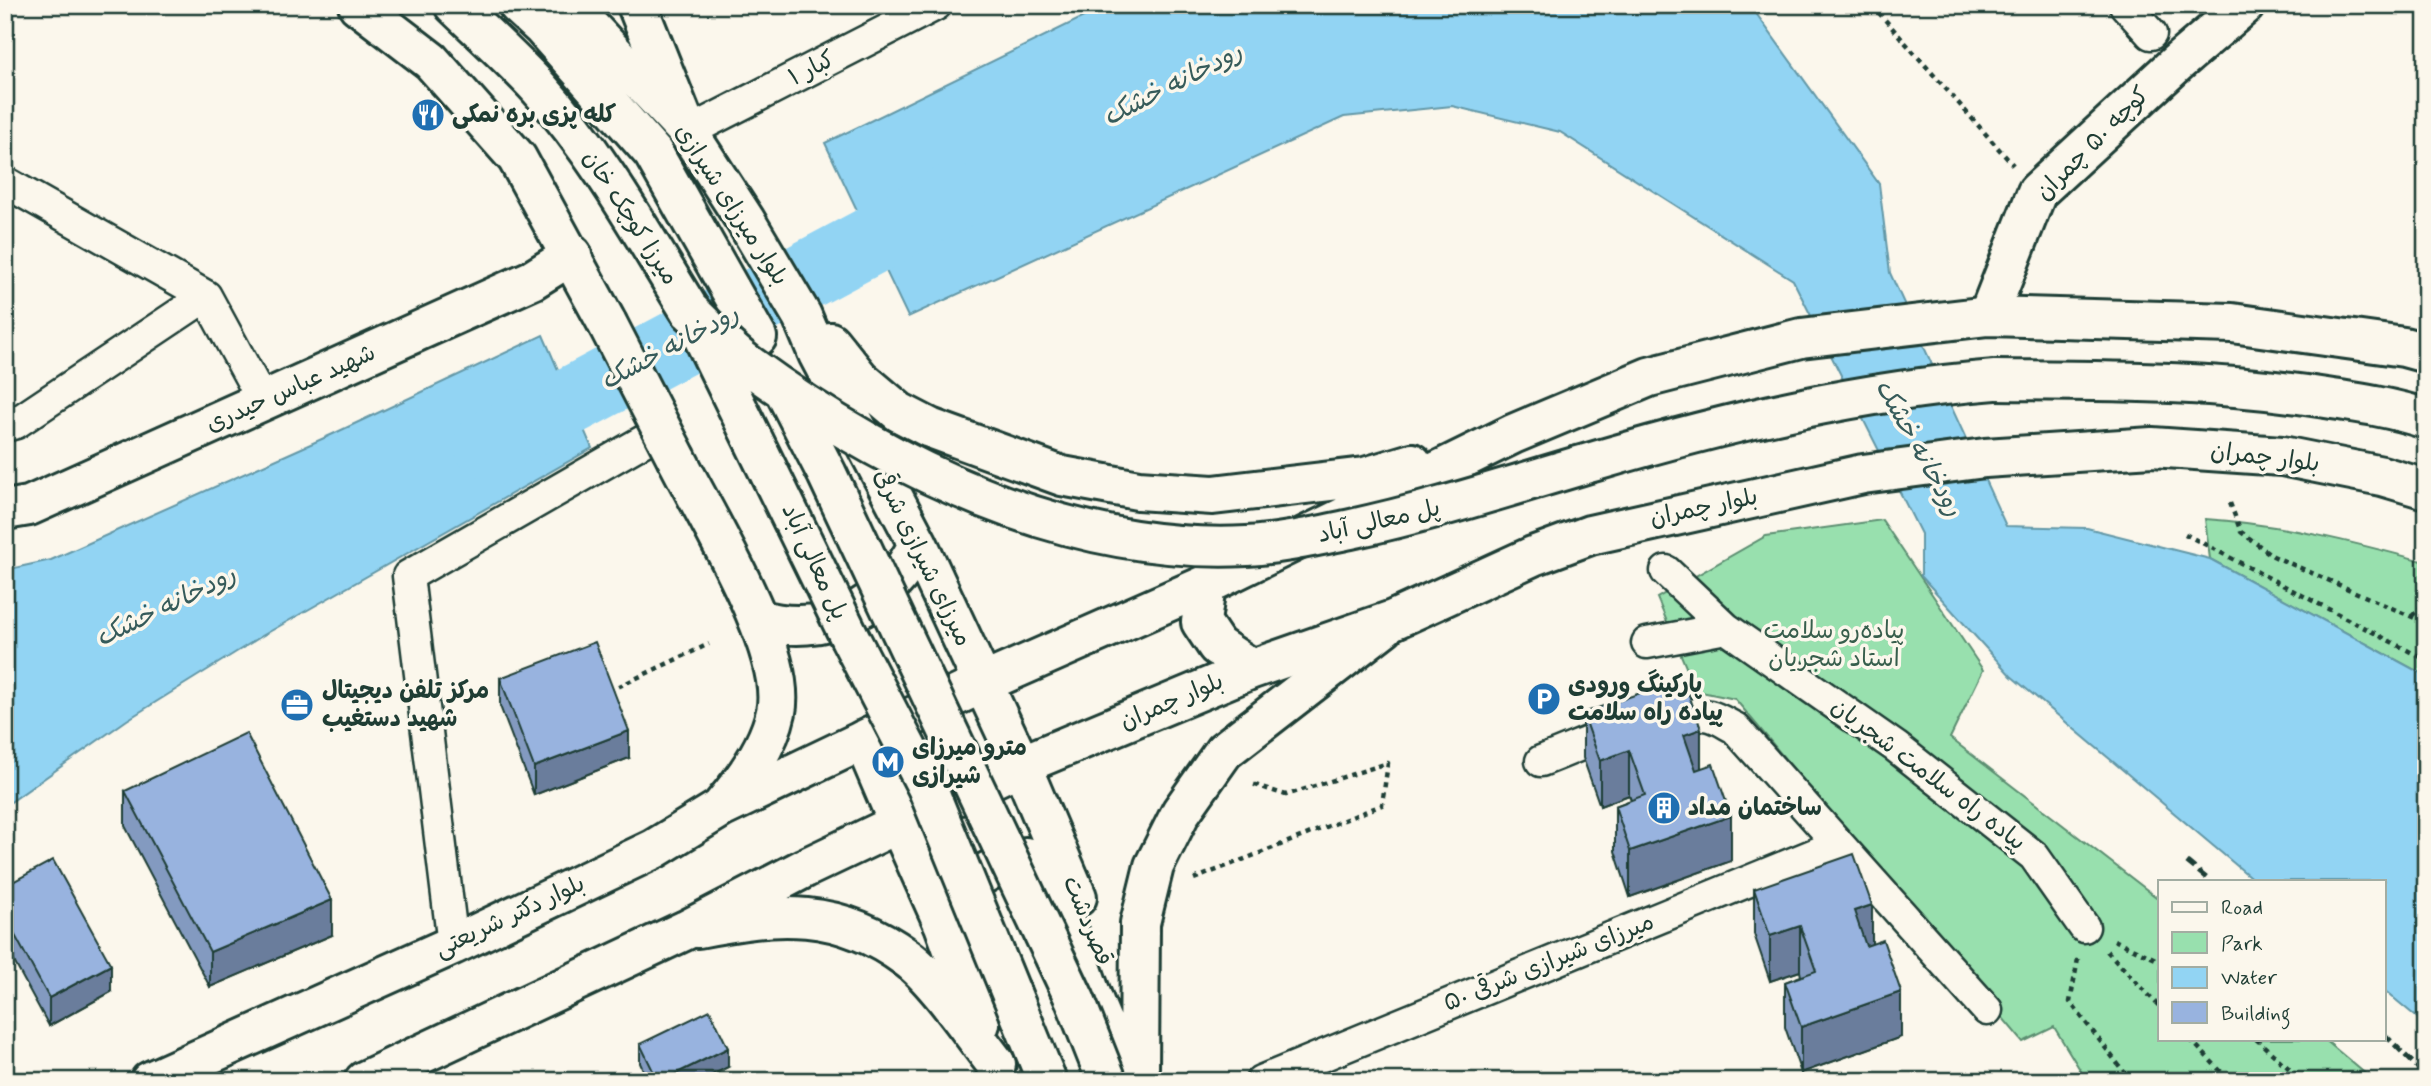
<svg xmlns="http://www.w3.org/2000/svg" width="2431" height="1086" font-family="Mynerve,'Playpen Sans Arabic',sans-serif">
  <rect width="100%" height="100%" fill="#fbf7ec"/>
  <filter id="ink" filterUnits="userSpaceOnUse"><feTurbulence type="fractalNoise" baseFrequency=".0143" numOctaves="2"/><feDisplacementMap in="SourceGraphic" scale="14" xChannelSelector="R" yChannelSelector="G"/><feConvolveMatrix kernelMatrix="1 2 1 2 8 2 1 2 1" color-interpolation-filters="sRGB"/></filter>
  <g filter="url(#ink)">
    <path fill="#98e0ae" stroke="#5c8e71" stroke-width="2" d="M2205,519C2281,524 2353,542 2426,562V676L2210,559Z
      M1882,520L1983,670L1950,738L2160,900V1039H2324L2374,1081H2087L2054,1027L2023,1042L1735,699L1696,691L1657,598L1766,536Z"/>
    <path fill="#92d4f3" stroke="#6498a7" stroke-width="2" d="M1108,5H1750L1879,184L1890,273L2006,526L2087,528L2210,559L2426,676V1025L2384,990V881H2255L2011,676L1921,576V534L1793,280L1560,132L1452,106L1344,117L908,317L825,143Z
      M543,335L592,448L262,636L127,720L5,806V570L51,560L333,434Z"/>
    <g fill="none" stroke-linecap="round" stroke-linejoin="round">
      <path stroke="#92d4f3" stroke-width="68" d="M488,445L953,197"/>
      <defs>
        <path id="street" d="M2125,5L2151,34
          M688,132L936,5
          M5,182L206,296
          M206,296L263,401
          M5,426L16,423L206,296
          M1666,571L1726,628
          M1647,643L1726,628L1896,747L2034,856L2084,927
          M1541,761C1587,744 1662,705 1710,716C1718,718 1727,724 1735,728L1987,1010
          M453,945L408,576L666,428
          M1261,1081L1837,845"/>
        <path id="secondary" d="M637,5L687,130
          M1988,316L2037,192L2177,63L2245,5
          M5,510L29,506L532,280L572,255
          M1021,765L1077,897
          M898,822L944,925L980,1024
          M944,925C956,887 988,866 1025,857C1067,892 1080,982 1107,1031C1116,1046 1129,1060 1139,1074
          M698,928C778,912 838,907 907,958C935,978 973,1035 996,1064
          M1139,1074L1140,923L1154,866L1181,812L1224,751L1384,627"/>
        <path id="primary" d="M358,5L431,61L517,158L607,323
          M454,5C482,32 512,59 539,88C599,155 643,235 690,311
          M518,5L542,27L653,153L757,337
          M569,5L688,132L745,220L802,316L818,354L918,544L1021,765
          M830,342L860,379L899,412L930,428L1062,476L1138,490L1213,495L1365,477L1412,463
          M1995,380C2106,381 2216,380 2326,398C2360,403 2393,408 2426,419
          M677,459C706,517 789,650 776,712C769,746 745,779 723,805
          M1206,585L1201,622L1217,646L1252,669
          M758,619C824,639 889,607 918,544
          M863,740L898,822
          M150,1081L453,945L654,849L721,808L983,683L1206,585L1513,434L1649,377L1801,338L1988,316L2232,323L2404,347L2426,353
          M364,1081L686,930L805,868L1021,765L1252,669L1393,620L1533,556L1590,535L1863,474L1985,458L2152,447L2282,456L2382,476L2426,489"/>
      </defs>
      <use href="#street" stroke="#1f3d34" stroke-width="35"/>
      <use href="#secondary" stroke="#1f3d34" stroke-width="44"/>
      <use href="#primary" stroke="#1f3d34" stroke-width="44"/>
      <path stroke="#1f3d34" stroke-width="4.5" stroke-dasharray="5 5" stroke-linecap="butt" d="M1872,5L2013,165
        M2230,503L2241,532L2273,556L2426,623
        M2185,534L2426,660
        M2412,616L2426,602
        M609,691L709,644
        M1194,879L1382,805L1388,763L1286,795L1252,784
        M2114,940L2160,961
        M2107,951L2160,1007
        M2078,959L2070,1002L2131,1081
        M2190,1039L2230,1081
        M2256,1039L2303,1081"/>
      <use href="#street" stroke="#fbf7ec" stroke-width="30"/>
      <use href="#secondary" stroke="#fbf7ec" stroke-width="38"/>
      <use href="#primary" stroke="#fbf7ec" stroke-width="38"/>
      <path stroke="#1f3d34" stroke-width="5" stroke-dasharray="10 5" stroke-linecap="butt" d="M2187,862L2210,881
        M2384,1034L2426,1076"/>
      <defs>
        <path id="primary-bridge" d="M690,311C708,328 726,348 746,363C889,468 1066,555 1247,546C1282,544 1317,536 1351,529C1435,511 1516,484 1599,460C1729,422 1859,391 1995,380
          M607,323L677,459
          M702,335L850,638L927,787L1047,1081
          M785,392L827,474L1075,1000L1107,1081"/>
      </defs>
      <use href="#primary-bridge" stroke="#1f3d34" stroke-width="44" stroke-linecap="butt"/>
      <use href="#primary-bridge" stroke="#fbf7ec" stroke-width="38"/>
    </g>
    <path fill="#839ac0" stroke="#1f3d34" stroke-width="2" d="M500,678L629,758L534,795L500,706Z
      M1583,713L1701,768L1731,861L1630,897L1615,851V806L1631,800L1629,795L1600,806L1583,758Z
      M125,791L332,935L210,987L125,826Z
      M5,886L111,992L49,1026L5,945Z
      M1754,889L1872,944L1901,1037L1801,1073L1785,1027V982L1801,976L1800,971L1770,981L1754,934Z
      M640,1044L728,1067L700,1081H648L640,1063Z"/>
    <path fill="#6a7d9c" stroke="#1f3d34" stroke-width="2" d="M1701,729V774L1684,780V735Z
      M629,731V758L534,795V767Z
      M1629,750V795L1600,806V761Z
      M1731,816V861L1630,897V851Z
      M332,900V935L210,987V952Z
      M1872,905V950L1854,956V911Z
      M1800,926V971L1770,981V936Z
      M111,965V992L49,1026V998Z
      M1901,992V1037L1801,1073V1027Z
      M728,1048V1067L700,1081H661Z"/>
    <path fill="#98b3df" stroke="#1f3d34" stroke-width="2" d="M595,642L629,731L534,767L500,678Z
      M1683,678L1701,729L1684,735L1696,770L1713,764L1731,816L1630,851L1615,806L1645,795L1629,750L1600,761L1583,713Z
      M246,733L332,900L210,952L125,791Z
      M1854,854L1872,905L1854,911L1866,946L1883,940L1901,992L1801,1027L1785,982L1816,971L1800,926L1770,936L1754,889Z
      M53,860L111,965L49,998L5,917V886Z
      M710,1010L728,1048L661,1081H658L640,1044Z"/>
  </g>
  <defs>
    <symbol id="restaurant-disc" viewBox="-11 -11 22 22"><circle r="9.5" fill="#1f6fb2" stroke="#fbf7ec"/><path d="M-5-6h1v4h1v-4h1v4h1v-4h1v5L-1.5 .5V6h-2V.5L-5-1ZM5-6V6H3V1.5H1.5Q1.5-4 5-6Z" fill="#fff"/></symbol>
    <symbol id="parking-disc" viewBox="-11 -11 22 22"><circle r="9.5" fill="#1f6fb2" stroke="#fbf7ec"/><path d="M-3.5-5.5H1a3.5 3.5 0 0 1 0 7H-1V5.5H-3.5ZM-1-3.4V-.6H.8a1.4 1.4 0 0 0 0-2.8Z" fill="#fff"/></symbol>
    <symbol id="office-disc" viewBox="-11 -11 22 22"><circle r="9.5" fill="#1f6fb2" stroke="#fbf7ec"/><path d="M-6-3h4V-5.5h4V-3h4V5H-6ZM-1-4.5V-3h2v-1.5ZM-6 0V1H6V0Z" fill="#fff"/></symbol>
    <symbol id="metro-disc" viewBox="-11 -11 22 22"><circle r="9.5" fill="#1f6fb2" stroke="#fbf7ec"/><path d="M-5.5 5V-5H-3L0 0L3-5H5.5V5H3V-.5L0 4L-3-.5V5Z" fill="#fff"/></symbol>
    <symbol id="building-disc" viewBox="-11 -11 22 22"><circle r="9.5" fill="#1f6fb2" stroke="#fbf7ec"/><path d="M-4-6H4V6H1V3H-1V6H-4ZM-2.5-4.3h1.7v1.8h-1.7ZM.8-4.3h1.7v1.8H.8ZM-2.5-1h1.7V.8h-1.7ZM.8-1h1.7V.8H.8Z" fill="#fff"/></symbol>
  </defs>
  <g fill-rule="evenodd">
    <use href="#restaurant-disc" x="409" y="96" width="38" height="38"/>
    <use href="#parking-disc" x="1525" y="680" width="38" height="38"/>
    <use href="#office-disc" x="278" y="686" width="38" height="38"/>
    <use href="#metro-disc" x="869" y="743" width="38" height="38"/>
    <use href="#building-disc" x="1645" y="789" width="38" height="38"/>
  </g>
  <g text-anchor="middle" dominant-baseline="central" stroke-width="7" stroke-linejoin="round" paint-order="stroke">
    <g font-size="24" fill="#1f3d34" stroke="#fbf7ec">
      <text transform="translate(812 69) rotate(-27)">۱ کبار</text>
      <text transform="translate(2093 144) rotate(-45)">کوچه ۵۰ چمران</text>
      <text transform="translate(731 205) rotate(57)">بلوار میرزای شیرازی</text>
      <text transform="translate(630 218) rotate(57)">میرزا کوچک خان</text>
      <text transform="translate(291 389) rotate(-24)">شهید عباس حیدری</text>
      <text transform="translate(2265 458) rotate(7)">بلوار چمران</text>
      <text transform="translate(1704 508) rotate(-12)">بلوار چمران</text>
      <text transform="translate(1379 522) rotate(-13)">پل معالی آباد</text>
      <text transform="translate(922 558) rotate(64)">میرزای شیرازی شرقی</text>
      <text transform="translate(814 562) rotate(65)">پل معالی آباد</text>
      <text transform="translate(1172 702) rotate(-23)">بلوار چمران</text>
      <text transform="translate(1928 775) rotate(37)">پیاده راه سلامت شجریان</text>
      <text transform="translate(510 917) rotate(-25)">بلوار دکتر شریعتی</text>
      <text transform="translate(1087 921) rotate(68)">قصردشت</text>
      <text transform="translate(1549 963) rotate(-22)">۵۰ میرزای شیرازی شرقی</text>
    </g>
    <g font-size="24" font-weight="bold" fill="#1f3d34" stroke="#fbf7ec" text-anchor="start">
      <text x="452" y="115">کله پزی بره نمکی</text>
      <text x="1568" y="685">پارکینگ ورودی<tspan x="1568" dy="28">پیاده راه سلامت</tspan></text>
      <text x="322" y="691">مرکز تلفن دیجیتال<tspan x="322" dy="28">شهید دستغیب</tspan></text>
      <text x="912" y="748">مترو میرزای<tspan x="912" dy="28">شیرازی</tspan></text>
      <text x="1688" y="808">ساختمان مداد</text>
    </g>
    <g font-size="24" fill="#375e4c" stroke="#fbf7ec">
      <text x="1834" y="631">پیاده‌رو سلامت<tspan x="1834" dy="28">استاد شجریان</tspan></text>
    </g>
    <g font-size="26" font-style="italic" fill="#365b5a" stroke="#fbf7ec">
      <text transform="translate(1173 85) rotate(-27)">رودخانه خشک</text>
      <text transform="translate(670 348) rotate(-28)">رودخانه خشک</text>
      <text transform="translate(1918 448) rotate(61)">رودخانه خشک</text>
      <text transform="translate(166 607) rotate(-26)">رودخانه خشک</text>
    </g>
  </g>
  <rect width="2431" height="1086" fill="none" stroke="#fbf7ec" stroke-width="28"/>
  <rect x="14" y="14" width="2403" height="1058" fill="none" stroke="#1f3d34" stroke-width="2.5" filter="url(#ink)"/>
  <rect x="2158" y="880" width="228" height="161" fill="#fbf7ec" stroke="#a3ada2" stroke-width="2"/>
  <rect x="2172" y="902" width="35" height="10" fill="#fbf7ec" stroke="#a3ada2" stroke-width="2"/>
  <text x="2221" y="914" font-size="21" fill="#1f3d34">Road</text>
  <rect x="2172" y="932" width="35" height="21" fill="#98e0ae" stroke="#a3ada2" stroke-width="2"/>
  <text x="2221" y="950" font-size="21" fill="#1f3d34">Park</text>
  <rect x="2172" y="967" width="35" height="21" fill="#92d4f3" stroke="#a3ada2" stroke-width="2"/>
  <text x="2221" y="984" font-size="21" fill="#1f3d34">Water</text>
  <rect x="2172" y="1002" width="35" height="21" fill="#98b3df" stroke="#a3ada2" stroke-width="2"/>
  <text x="2221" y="1020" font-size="21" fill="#1f3d34">Building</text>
</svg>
